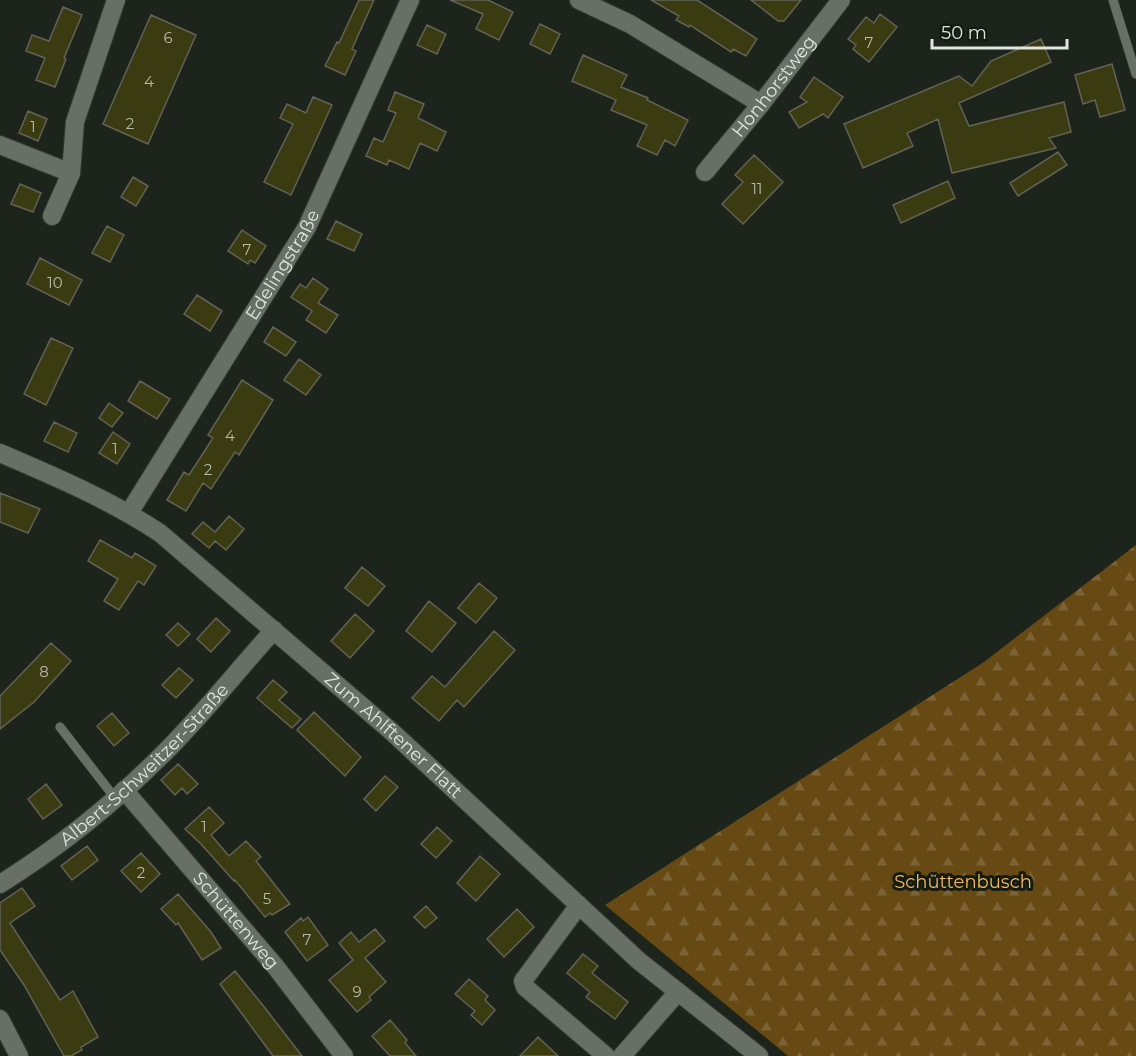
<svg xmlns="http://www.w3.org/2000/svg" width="1136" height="1056" font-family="Montserrat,sans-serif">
  <defs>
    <pattern id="forest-firs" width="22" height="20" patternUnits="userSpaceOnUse" patternTransform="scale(1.5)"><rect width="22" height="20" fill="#674913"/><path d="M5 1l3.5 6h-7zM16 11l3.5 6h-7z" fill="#7c6335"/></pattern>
  </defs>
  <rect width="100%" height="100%" fill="#1d241c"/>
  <path fill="url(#forest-firs)" d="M1136,545V1056H788L605,905L984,662Z"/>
  <path fill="#3b3b12" stroke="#626257" stroke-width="1.5" d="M359,0H374L352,49L356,51L345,75L325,66L337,42L339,43Z
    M450,0H488L513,12L499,40L476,29L483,14Z
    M651,0H697L757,39L746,56L733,49L731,52L690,25L689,27L676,20L679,16Z
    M751,0H801L784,21H778Z
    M63,7L82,15L64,58L66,59L55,87L36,80L45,58L26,51L32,35L49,41Z
    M880,14L897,27L869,62L853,49L856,45L848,39L866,17L874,23Z
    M151,15L196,35L148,144L103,124Z
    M540,24L560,34L550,54L530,44Z
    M427,25L446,34L437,54L417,45Z
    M1041,39L1051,62L959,103L969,126L1064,102L1071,132L1049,138L1056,148L952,173L938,119L907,133L913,146L863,168L844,124L959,76L972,86L991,61Z
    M583,55L627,75L621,87L648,98L647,100L688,120L675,146L665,140L657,155L637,146L647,125L611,110L616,100L572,81Z
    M1112,64L1125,110L1100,117L1095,100L1083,104L1075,75Z
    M814,77L843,97L828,118L823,114L799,128L789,112L807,102L800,97Z
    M395,92L424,104L418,118L446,132L437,151L420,143L409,169L389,160L387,165L366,156L374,138L383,142L396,113L388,110Z
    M313,97L332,105L291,195L264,182L293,124L280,118L287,104L306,113Z
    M28,111L47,119L38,141L19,133Z
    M1058,152L1067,165L1018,196L1010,183Z
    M754,155L783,182L743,224L722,204L743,182L735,175Z
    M133,177L148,186L136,206L121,197Z
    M948,181L955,198L901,223L893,205Z
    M20,184L41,193L33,212L11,204Z
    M336,221L362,234L354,251L327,239Z
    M107,226L124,235L110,262L92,253Z
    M242,230L266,246L255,263L250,260L248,264L228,251Z
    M40,258L82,280L69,305L27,284Z
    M313,278L328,289L318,303L338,315L326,333L306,320L312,311L291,297L300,284L306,288Z
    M197,295L222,311L210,331L184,314Z
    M273,327L296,342L286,356L264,342Z
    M51,338L73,348L46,405L24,394Z
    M299,359L321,375L306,395L284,380Z
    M242,380L273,400L239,455L235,452L211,489L203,483L186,511L167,500L184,472L189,475L213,438L208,435Z
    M140,381L170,399L157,419L128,401Z
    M109,403L123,413L112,427L99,418Z
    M54,422L77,433L68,452L44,441Z
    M113,432L130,444L117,464L99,453Z
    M0,493L40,509L28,533L0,522Z
    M229,516L244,529L226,550L215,541L209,548L192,534L203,522L215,532Z
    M100,540L132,558L135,553L156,566L144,585L138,581L119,610L104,601L118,579L88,561Z
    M362,567L385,586L368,606L345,588Z
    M479,583L497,598L476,623L458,608Z
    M429,601L456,623L432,652L406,631Z
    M355,614L374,631L350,658L331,641Z
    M216,618L230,631L211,652L197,639Z
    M178,623L190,634L178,646L166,635Z
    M494,631L515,650L464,707L457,700L439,721L412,698L432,676L445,687Z
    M51,643L71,661L34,702L0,729V696Z
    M179,668L193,680L176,698L162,685Z
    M273,680L287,692L279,700L301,719L292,728L257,698Z
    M314,712L361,757L345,776L297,730Z
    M112,713L129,733L114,746L97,726Z
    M178,764L198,784L187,794L182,788L175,795L161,780Z
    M385,776L398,787L376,811L364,799Z
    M46,784L62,805L43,819L28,799Z
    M209,807L224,823L211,835L229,856L246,841L261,857L256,861L290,904L272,915L270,913L265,917L235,880L234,881L201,844L185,829Z
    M437,827L452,841L436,858L421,844Z
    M87,846L98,860L72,880L61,866Z
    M141,853L160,874L141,892L121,871Z
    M480,856L500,874L476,901L457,883Z
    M22,888L35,906L10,923L60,1000L73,991L98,1037L81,1047L82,1050L71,1056H64L24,985L0,950V903Z
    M178,894L211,932L221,948L202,960L178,923L176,925L161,909Z
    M426,906L437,918L425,928L414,917Z
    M517,909L534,927L504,957L487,939Z
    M308,917L328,945L307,961L285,932L301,918L303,921Z
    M375,929L385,941L365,958L386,982L369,997L371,1000L357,1012L329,980L353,960L339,943L351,932L359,942Z
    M583,954L598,966L592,973L628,1002L615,1019L586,997L590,992L567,973Z
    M235,971L265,1008L302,1056H273L220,984Z
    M469,979L488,996L485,1000L495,1010L482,1025L471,1015L475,1011L455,994Z
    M390,1020L407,1040L405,1043L416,1056H390L372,1036Z
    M538,1037L558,1056H520Z"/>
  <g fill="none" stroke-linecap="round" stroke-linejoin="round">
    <defs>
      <path id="lane" d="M1113,0L1136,74
        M60,727L115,798"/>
      <g id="street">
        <path d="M579,0L630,24L761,104"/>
        <path d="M0,145L71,173"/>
        <path id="s1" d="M705,172L761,104L841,0"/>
        <path d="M52,216L71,173L75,122L116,0"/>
        <path id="s2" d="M0,453C56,477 110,500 160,533L391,731L639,961L759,1056"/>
        <path id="s3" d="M129,513L307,227L410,0"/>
        <path id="s4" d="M124,790L275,966L344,1056"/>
        <path id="s5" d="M0,884C58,848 112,805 161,756C201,717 236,672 274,630"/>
        <path d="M579,905L523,981L525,987L606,1056"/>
        <path d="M0,1019L19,1056"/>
        <path d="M622,1056L677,993"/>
      </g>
    </defs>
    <use href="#lane" stroke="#383d37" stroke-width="10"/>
    <use href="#street" stroke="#383d37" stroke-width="20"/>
    <use href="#lane" stroke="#687066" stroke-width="9"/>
    <use href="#street" stroke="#687066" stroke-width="18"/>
  </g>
  <g text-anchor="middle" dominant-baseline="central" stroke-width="6" stroke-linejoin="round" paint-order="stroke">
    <g font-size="15" fill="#b8baac">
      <text x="168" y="37">6</text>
      <text x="869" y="42">7</text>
      <text x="149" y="81">4</text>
      <text x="130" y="123">2</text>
      <text x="33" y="126">1</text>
      <text x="757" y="188">11</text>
      <text x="247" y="249">7</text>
      <text x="55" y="282">10</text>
      <text x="230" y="435">4</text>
      <text x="115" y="448">1</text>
      <text x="208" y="469">2</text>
      <text x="44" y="671">8</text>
      <text x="204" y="826">1</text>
      <text x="141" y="872">2</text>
      <text x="267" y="898">5</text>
      <text x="307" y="939">7</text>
      <text x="357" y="991">9</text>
    </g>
    <g font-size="18" fill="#e1e5e0" stroke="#141b13">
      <text stroke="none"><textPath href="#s1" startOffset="110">Honhorstweg</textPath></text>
      <text stroke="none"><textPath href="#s3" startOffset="292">Edelingstraße</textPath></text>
      <text stroke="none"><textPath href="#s2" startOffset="488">Zum Ahlftener Flatt</textPath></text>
      <text stroke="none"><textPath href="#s5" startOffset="188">Albert-Schweitzer-Straße</textPath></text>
      <text stroke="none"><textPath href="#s4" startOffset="172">Schüttenweg</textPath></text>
    </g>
    <g font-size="18" fill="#f3b95b" stroke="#141b13">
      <text x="963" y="882">Schüttenbusch</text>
    </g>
  </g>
  <path d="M932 39v9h135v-9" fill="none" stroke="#e1e5e0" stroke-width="3"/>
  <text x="941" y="39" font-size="18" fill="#e1e5e0" stroke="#141b13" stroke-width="4.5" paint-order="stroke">50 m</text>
</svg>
